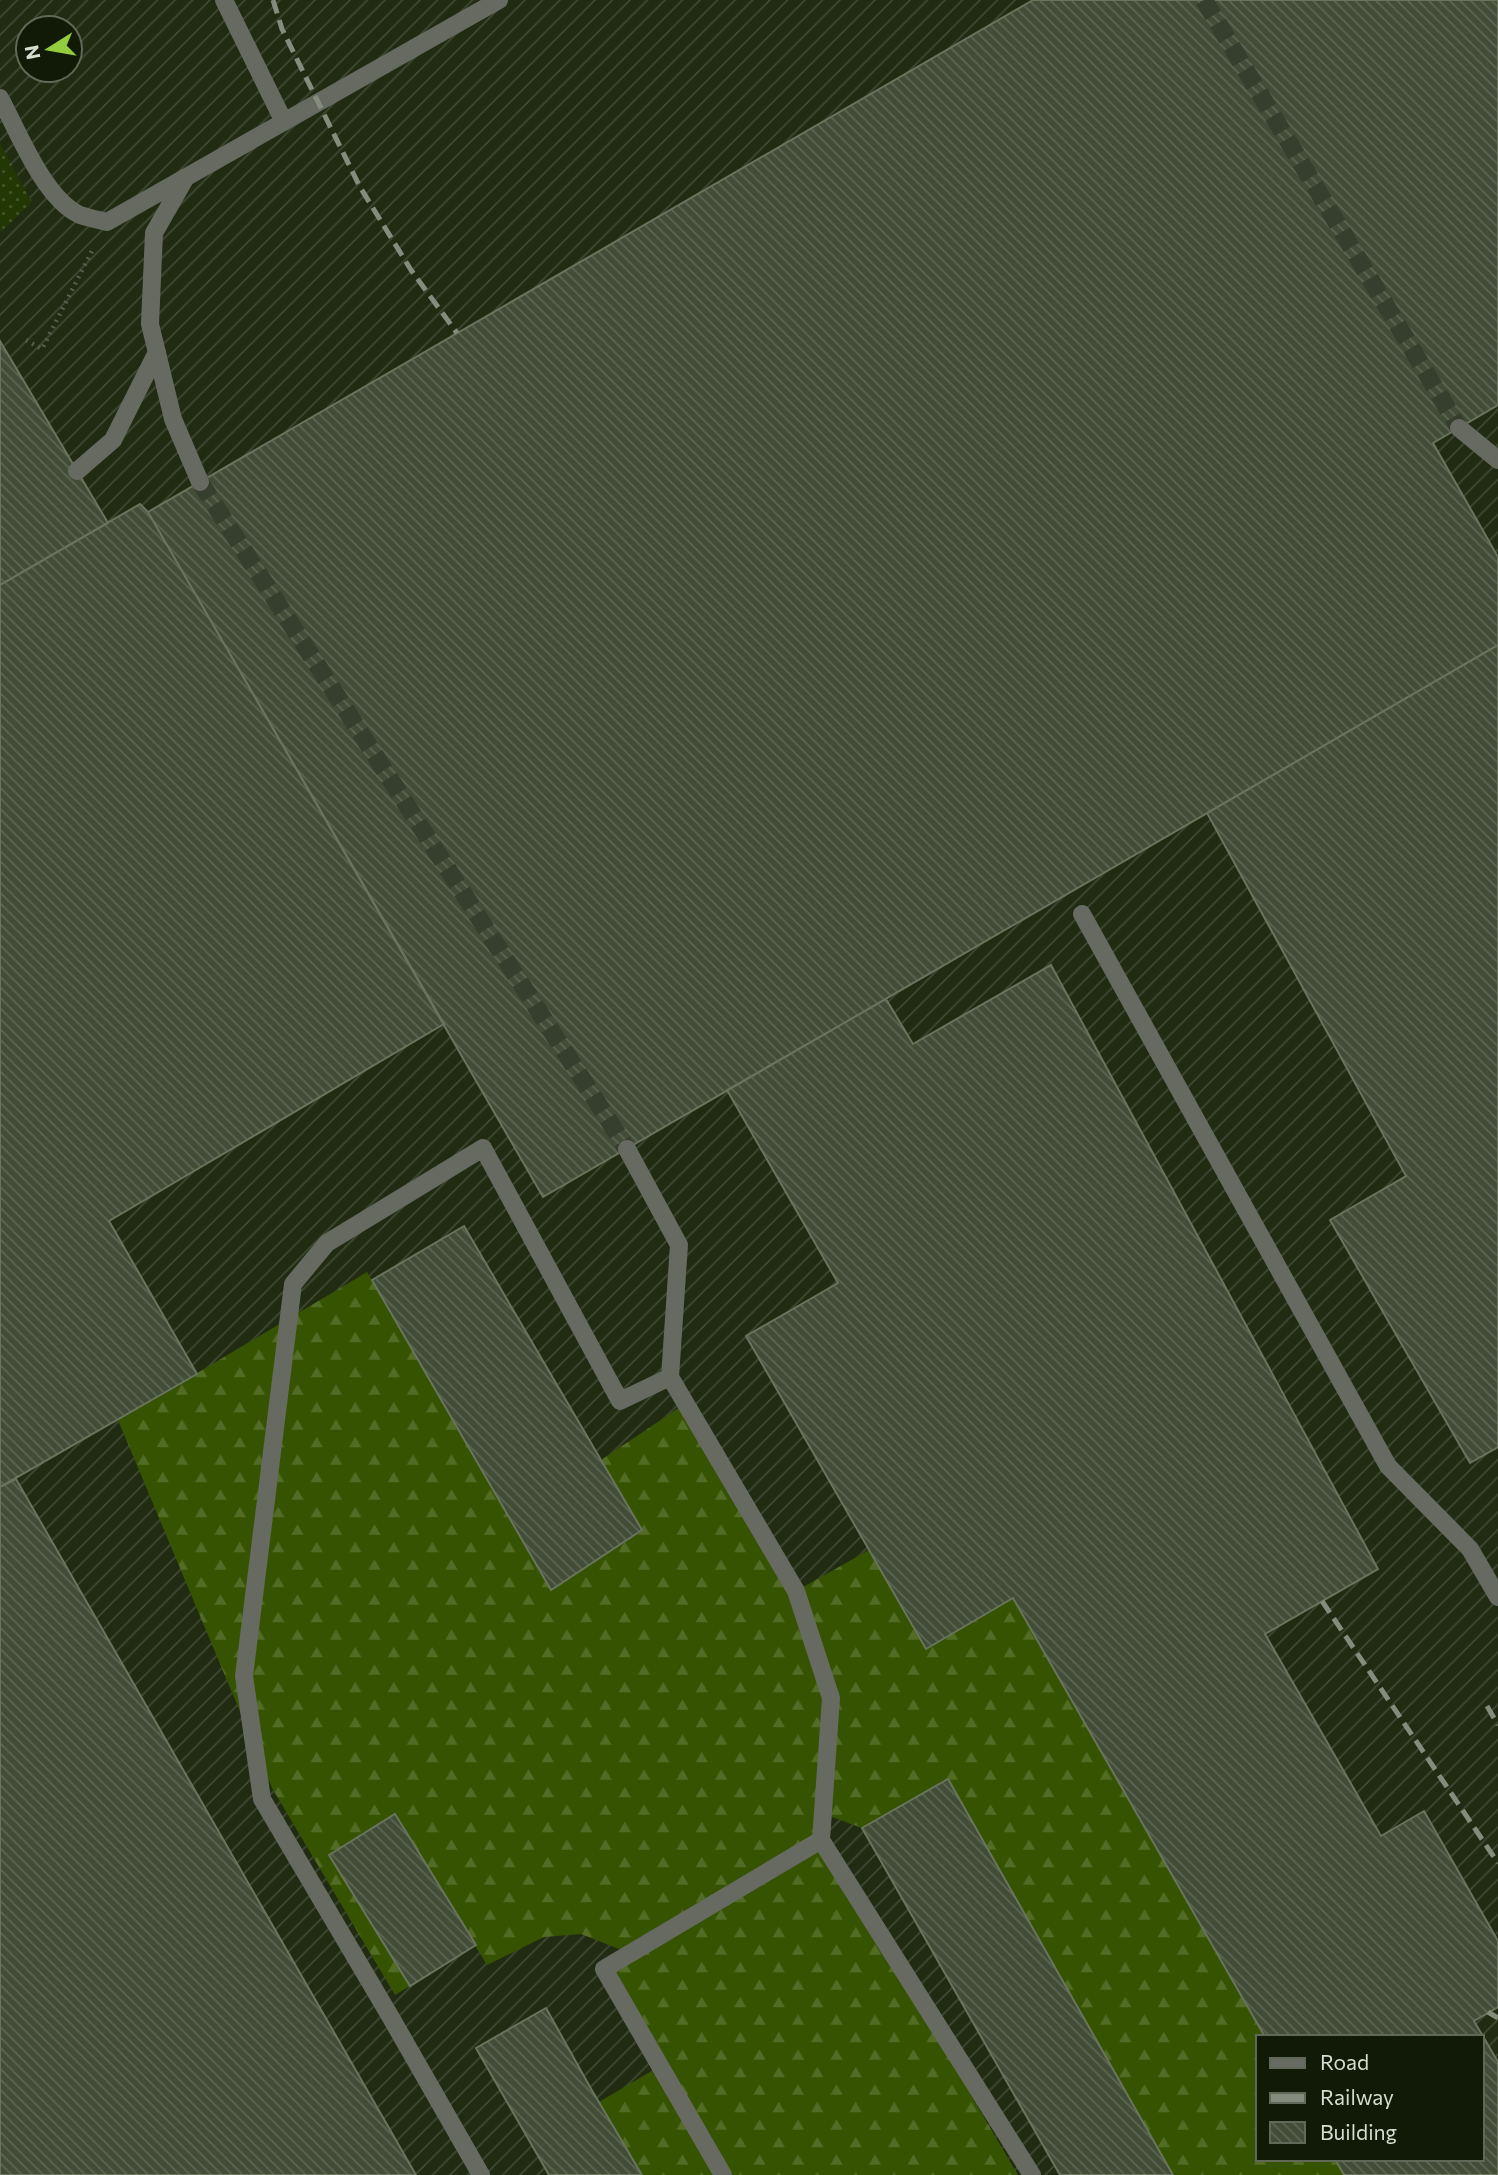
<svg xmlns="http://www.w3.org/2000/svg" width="1498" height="2175" font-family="Commissioner,sans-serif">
  <defs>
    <pattern id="industrial-furrows" width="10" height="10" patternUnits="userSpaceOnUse" patternTransform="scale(1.75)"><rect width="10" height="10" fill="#202b12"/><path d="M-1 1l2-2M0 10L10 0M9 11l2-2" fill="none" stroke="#404933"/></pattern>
    <pattern id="grass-dots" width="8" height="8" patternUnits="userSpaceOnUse" patternTransform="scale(1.75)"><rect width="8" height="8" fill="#233704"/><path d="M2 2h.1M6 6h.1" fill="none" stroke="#425428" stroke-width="1.8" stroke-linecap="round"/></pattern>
    <pattern id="forest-firs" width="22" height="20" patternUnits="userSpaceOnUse" patternTransform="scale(1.75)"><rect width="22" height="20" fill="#365301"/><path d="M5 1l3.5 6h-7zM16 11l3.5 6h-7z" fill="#526b25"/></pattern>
    <pattern id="building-back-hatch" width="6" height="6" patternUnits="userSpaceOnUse" patternTransform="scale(1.75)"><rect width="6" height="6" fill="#424d38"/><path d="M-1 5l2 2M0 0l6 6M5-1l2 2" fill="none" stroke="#5d6654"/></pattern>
  </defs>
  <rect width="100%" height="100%" fill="#1a2310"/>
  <path fill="url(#industrial-furrows)" fill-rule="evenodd" d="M0,0H1498V2175H0ZM28,28H70V70H28ZM1258,2037H1482V2159H1258Z"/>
  <path fill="url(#grass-dots)" d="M0,143L32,202L0,233Z"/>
  <path fill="url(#forest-firs)" d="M367,1272L551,1590L642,1531L601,1460L686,1403L796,1591L869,1550L926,1648L1013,1598L1265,2037H1258V2159H1335L1344,2175H1173L947,1779L862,1828L824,1814L821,1840L1018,2175H642L599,2102L660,2066L604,1969L629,1953L581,1934L544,1937L487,1965L394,1814L329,1855L410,1986L395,1995L272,1788L118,1420Z"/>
  <path fill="url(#building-back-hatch)" stroke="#69745d" stroke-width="2" d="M1033,0H1498V405L1433,443L1498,557V645L543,1197L148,512Z
    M0,341L108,523L0,585Z
    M140,504L148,512L444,1024L109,1221L197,1374L0,1487V585Z
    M1498,645V1447L1470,1463L1330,1220L1406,1176L1207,813Z
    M1051,965L1378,1569L1265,1634L1381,1836L1424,1811L1498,1941V2007L1474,2021L1498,2062V2175H1344L1335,2159H1482V2037H1265L1013,1598L926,1649L746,1336L838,1283L727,1090L886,999L913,1044Z
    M464,1226L642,1530L551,1590L372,1280Z
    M16,1479L416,2175H0V1487Z
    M948,1779L1173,2175H1060L862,1828Z
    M395,1814L476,1945L410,1986L329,1855Z
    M546,2008L590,2087L642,2175H549L476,2048Z"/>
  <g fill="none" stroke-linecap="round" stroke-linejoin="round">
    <path stroke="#363f2d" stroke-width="18" stroke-dasharray="18 9" stroke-linecap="butt" d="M1204,0L1459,428
      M200,482L627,1149"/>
    <path stroke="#555d4c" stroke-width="4.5" stroke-dasharray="2 5" stroke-linecap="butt" d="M26,340L42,349L94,247"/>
    <path stroke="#666a61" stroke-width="18" d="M224,0L284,122
      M0,98C18,131 44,199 80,215C89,218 99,220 107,222L499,0
      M186,177L154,233L150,324L173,419L200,482
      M1459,428L1498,460
      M77,471L113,440L157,352
      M1082,914L1388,1466L1470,1549L1498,1597
      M627,1149L679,1245L670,1377L796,1591L831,1698L821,1840L1032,2175
      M481,2175L390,2016L262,1799L244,1676L293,1284L327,1243L483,1148L620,1401L670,1377
      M723,2175L604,1969L821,1840"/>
    <path stroke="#848c7d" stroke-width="5" stroke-dasharray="14 7" stroke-linecap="butt" d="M273,0L282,29L360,187L411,270L457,333
      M1322,1601L1498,1863
      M1487,1706L1498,1725
      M1488,2012L1498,2018"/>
  </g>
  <rect x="1256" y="2035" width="228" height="126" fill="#111a07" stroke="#606857" stroke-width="2"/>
  <rect x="1270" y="2058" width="35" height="10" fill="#666a61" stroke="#606857" stroke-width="2"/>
  <text x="1320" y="2070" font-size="21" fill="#d6ddd0">Road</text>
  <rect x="1270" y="2093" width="35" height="10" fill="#848c7d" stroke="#606857" stroke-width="2"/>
  <text x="1320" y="2105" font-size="21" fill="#d6ddd0">Railway</text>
  <rect x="1270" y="2122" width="35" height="21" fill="url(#building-back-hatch)" stroke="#606857" stroke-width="2"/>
  <text x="1320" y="2140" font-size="21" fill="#d6ddd0">Building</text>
  <g transform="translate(49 49) rotate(259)"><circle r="33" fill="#111a07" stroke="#606857" stroke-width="2"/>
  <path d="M0-5L12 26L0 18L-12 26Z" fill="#93cc3d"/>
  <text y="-10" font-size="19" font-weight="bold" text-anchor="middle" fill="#d6ddd0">N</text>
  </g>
</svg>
